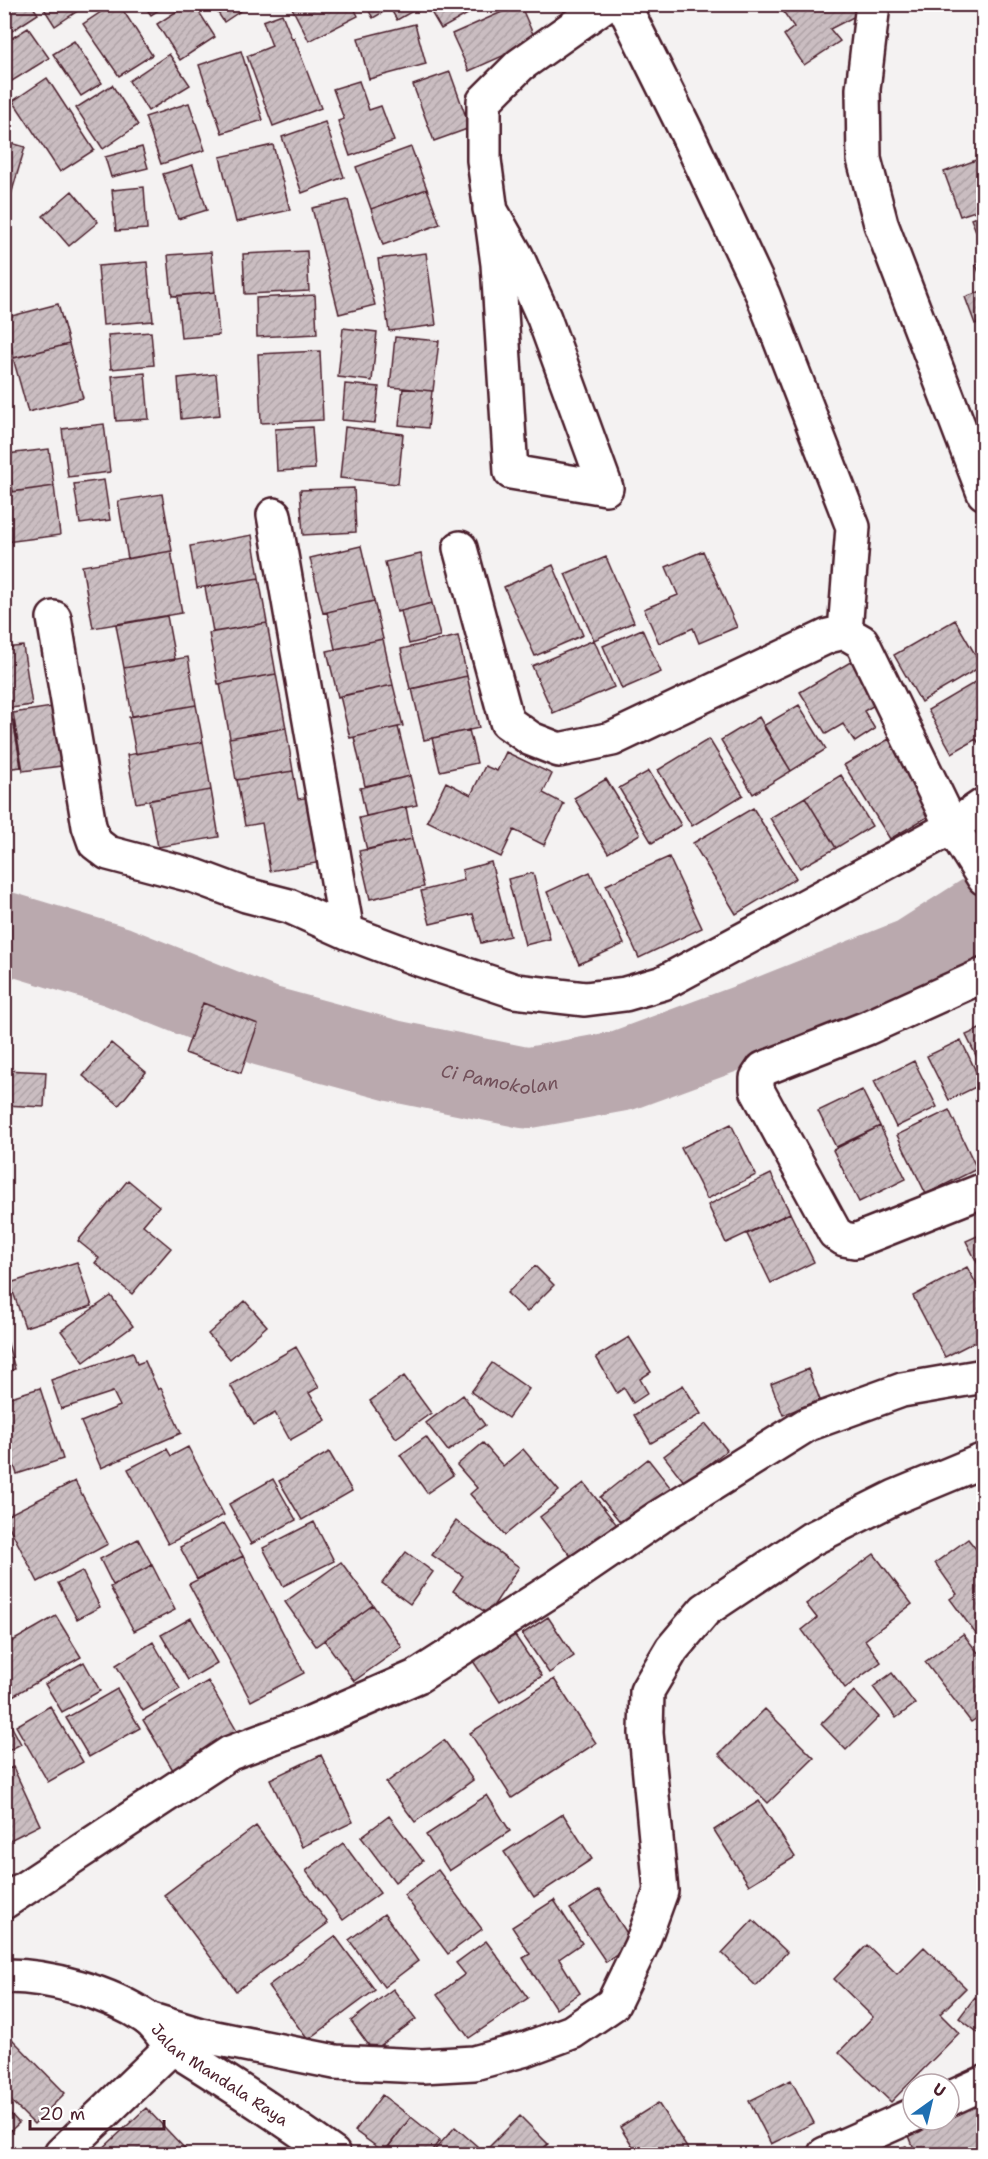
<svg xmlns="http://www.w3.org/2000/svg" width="988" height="2159" font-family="'Shantell Sans',sans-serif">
  <defs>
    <pattern id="building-hatch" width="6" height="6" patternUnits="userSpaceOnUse" patternTransform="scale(1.5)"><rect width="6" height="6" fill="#cabdc1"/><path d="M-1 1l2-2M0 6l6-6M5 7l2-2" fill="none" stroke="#afa2a6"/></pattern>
  </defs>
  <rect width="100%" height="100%" fill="#f4f2f2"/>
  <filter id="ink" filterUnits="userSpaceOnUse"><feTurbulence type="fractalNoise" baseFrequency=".0167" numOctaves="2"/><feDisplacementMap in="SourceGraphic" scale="12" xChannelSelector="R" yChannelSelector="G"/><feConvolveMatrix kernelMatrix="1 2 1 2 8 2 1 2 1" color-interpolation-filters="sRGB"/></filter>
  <g filter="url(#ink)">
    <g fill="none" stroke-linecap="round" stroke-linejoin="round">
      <path stroke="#baa9ae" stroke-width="81" id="s1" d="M4,932L116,966L265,1026L394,1061L527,1088L621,1071L754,1022L915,958L984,914"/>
    </g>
    <path fill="url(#building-hatch)" stroke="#4a1f2b" stroke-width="1.5" d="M4,4H31L38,14L4,36Z
      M41,4H76L79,10L55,26Z
      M113,4H119L152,55L119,76L83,24Z
      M143,4H168L151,15Z
      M188,4H194L215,37L180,60L157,24Z
      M212,4H251L224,22Z
      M290,4H352L358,16L309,41Z
      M365,4H425L397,20L390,8L373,18Z
      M432,4H472L475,10L441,29L428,7Z
      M520,4L536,41L469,71L452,34Z
      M778,4H864L867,10L830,29L840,41L804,65L784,35L794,27Z
      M984,8V30L975,11Z
      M282,14L292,39L294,38L321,108L273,126L247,56L272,46L263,21Z
      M415,24L426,64L369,79L358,38Z
      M28,28L49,58L12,81L4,69V43Z
      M74,41L102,83L81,96L53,54Z
      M241,51L263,120L222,133L199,65Z
      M169,54L190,85L148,111L129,81Z
      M450,72L470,128L434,141L413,85Z
      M47,78L94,150L60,172L13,101Z
      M359,81L369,110L381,106L394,141L350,156L338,121L344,119L333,89Z
      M112,85L138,125L103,149L76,108Z
      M189,103L205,150L161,164L145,117Z
      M325,122L344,177L302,193L282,137Z
      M4,141L25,147L9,202L4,201Z
      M273,145L290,210L236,222L220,157Z
      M142,147L148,168L111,177L105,157Z
      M411,147L427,189L371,209L356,167Z
      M984,157V208L960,216L944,172Z
      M193,165L207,210L178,219L163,174Z
      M144,187L147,229L116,231L112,190Z
      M427,189L440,224L383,245L371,209Z
      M72,191L98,222L69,246L43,216Z
      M348,200L375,305L339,314L312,208Z
      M984,214V250L971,219Z
      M307,251L309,291L245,294L243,254Z
      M211,252L215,292L172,296L168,255Z
      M426,253L436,325L389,331L378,259Z
      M984,261V285L976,265Z
      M147,262L153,321L103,325L98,266Z
      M984,290V320L975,324L965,297Z
      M215,292L219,335L181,338L177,296Z
      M315,295L317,334L257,337L256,298Z
      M58,304L69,344L14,358L4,318Z
      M343,328L377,332L372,381L338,377Z
      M151,332L154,365L111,369L108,335Z
      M395,337L439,341L433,391L390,387Z
      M69,344L83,398L28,412L13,358Z
      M320,351L323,420L261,423L258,354Z
      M145,373L149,419L116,421L112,376Z
      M216,374L220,415L181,419L178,378Z
      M345,384L379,387L375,423L342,420Z
      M403,388L432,391L428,428L399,425Z
      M104,424L110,472L68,477L62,429Z
      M312,427L315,469L277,471L275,429Z
      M345,427L403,434L398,484L340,478Z
      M49,449L54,486L13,492L7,454Z
      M104,480L110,520L80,524L74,484Z
      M54,486L60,535L6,542L4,493Z
      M354,488L356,532L303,535L300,490Z
      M162,494L172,551L128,559L118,501Z
      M252,535L259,578L197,588L190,546Z
      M361,546L374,601L323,613L310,558Z
      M171,551L182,613L93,628L82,566Z
      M703,551L737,627L699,643L693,628L659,643L644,609L678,595L666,567Z
      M421,554L432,603L397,612L385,562Z
      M606,557L634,622L594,640L565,574Z
      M553,565L583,635L535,656L504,587Z
      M259,578L267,623L213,632L205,587Z
      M374,601L383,639L335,649L327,612Z
      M432,603L440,636L409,644L401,611Z
      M167,616L175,659L124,668L116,625Z
      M955,620L982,666L921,702L894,655Z
      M267,623L276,674L218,684L209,633Z
      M642,629L661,672L622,689L603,646Z
      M458,636L467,676L410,689L401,649Z
      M383,639L393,685L338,697L327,651Z
      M594,640L614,687L553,713L532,666Z
      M23,646L32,705L4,709V648Z
      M188,657L196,705L132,716L124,668Z
      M852,661L878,703L864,711L875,729L855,742L843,724L826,734L800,692Z
      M276,674L286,728L230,738L220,684Z
      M467,676L479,728L424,740L412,689Z
      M984,677V751L976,739L952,753L928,710Z
      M393,685L403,726L350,738L340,696Z
      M196,705L203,742L136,754L129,717Z
      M799,705L826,749L791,771L763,726Z
      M52,707L61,766L23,771L13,713Z
      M759,717L791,771L753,794L721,740Z
      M13,720L21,767L4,769V721Z
      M398,727L410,776L365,786L354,737Z
      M286,728L293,771L236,780L229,738Z
      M469,730L477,763L440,771L432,738Z
      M709,739L743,795L692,826L658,770Z
      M889,739L934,813L890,839L844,765Z
      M203,742L211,790L136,803L127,755Z
      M506,752L552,774L543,793L564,804L544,845L514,830L501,857L427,821L446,782L471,795L485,766L497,771Z
      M293,771L298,799L311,797L322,862L270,871L262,823L245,826L237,780Z
      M649,771L681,825L652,843L619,788Z
      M841,775L872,826L836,848L805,797Z
      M410,776L417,805L366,816L360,788Z
      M606,779L640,834L608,853L574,798Z
      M211,790L219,837L158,847L149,800Z
      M805,797L836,848L800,868L770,818Z
      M406,807L412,839L367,850L359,818Z
      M753,808L796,878L736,914L693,843Z
      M412,839L424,887L370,899L359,851Z
      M669,857L702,928L639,958L606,885Z
      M491,862L510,936L481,943L473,914L430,924L421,891L464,880L462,870Z
      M590,872L624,944L579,964L547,892Z
      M533,873L550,939L525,945L508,879Z
      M203,1003L258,1024L241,1073L185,1053Z
      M984,1027V1072L966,1035Z
      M961,1040L982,1084L949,1100L927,1056Z
      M111,1043L146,1072L119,1105L83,1076Z
      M914,1061L937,1107L896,1127L874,1081Z
      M4,1070L46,1072L44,1107L4,1105Z
      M862,1090L880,1126L836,1147L818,1111Z
      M984,1094V1117L975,1099Z
      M949,1110L977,1169L926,1194L897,1135Z
      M731,1124L756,1175L707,1199L681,1148Z
      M880,1126L906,1179L859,1202L833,1150Z
      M771,1174L790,1213L726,1243L708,1205Z
      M128,1180L159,1206L143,1225L171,1248L132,1294L95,1263L99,1258L78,1241Z
      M790,1213L814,1262L771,1283L747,1234Z
      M984,1233V1276L966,1241Z
      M77,1262L92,1306L25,1327L10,1283Z
      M535,1266L554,1285L527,1312L507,1293Z
      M967,1267L984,1298V1337L945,1357L913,1296Z
      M111,1296L133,1326L84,1362L61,1331Z
      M245,1301L267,1326L230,1359L208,1334Z
      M4,1330L15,1369L4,1372Z
      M629,1337L651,1372L640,1379L648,1393L633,1403L624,1388L617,1393L596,1357Z
      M296,1347L319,1387L309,1393L326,1420L290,1440L275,1413L254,1425L230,1385Z
      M133,1352L137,1364L145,1361L158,1390L161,1388L181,1433L101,1468L81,1422L120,1406L113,1392L61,1409L51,1380Z
      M492,1363L529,1389L508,1418L471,1392Z
      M808,1369L820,1400L783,1415L771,1384Z
      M404,1376L431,1413L396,1438L370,1401Z
      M683,1385L701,1414L651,1443L634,1415Z
      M40,1388L63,1459L17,1474L4,1436V1399Z
      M463,1395L485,1425L448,1451L426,1423Z
      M706,1424L727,1450L685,1483L664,1456Z
      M426,1437L453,1475L427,1493L400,1455Z
      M483,1443L503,1466L523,1449L559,1491L505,1535L470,1494L477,1488L457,1465Z
      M188,1447L224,1515L168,1544L128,1469L167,1449L171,1456Z
      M329,1452L352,1491L302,1520L279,1481Z
      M648,1459L674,1492L626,1529L600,1497Z
      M273,1479L296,1520L251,1544L229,1504Z
      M75,1481L108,1544L38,1582L4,1517Z
      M584,1483L617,1525L573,1559L540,1517Z
      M456,1521L519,1567L488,1614L453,1591L463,1576L432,1555Z
      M314,1522L334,1561L283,1586L263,1548Z
      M224,1523L243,1556L197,1579L180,1547Z
      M138,1539L152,1565L113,1585L100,1559Z
      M968,1539L984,1559V1645L950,1599L957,1594L935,1563Z
      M406,1552L433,1572L410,1604L382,1583Z
      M874,1554L912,1604L865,1640L881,1662L845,1688L802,1630L817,1618L806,1604Z
      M243,1556L304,1673L251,1701L189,1584Z
      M341,1562L373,1605L316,1646L285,1602Z
      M152,1565L175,1610L134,1631L110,1587Z
      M82,1571L100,1607L77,1619L58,1583Z
      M373,1605L402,1647L354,1681L324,1640Z
      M56,1616L81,1657L4,1701V1646Z
      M548,1617L574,1656L549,1673L522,1634Z
      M191,1618L217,1663L188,1680L161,1635Z
      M514,1634L542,1676L500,1702L473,1661Z
      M963,1634L984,1660V1713L971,1722L925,1662Z
      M153,1642L180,1689L143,1711L116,1665Z
      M84,1662L100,1691L62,1712L45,1684Z
      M892,1673L915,1704L896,1718L873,1687Z
      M554,1679L596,1743L512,1798L470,1733Z
      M208,1681L238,1733L173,1770L143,1720Z
      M117,1689L140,1728L89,1757L66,1718Z
      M854,1691L879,1717L846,1750L821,1724Z
      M50,1706L83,1762L48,1782L16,1726Z
      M765,1709L814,1758L768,1803L719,1754Z
      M6,1716L21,1744L4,1753V1717Z
      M444,1740L473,1780L415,1822L386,1783Z
      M321,1755L353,1822L302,1847L270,1779Z
      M13,1767L40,1825L8,1841L4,1835V1771Z
      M487,1795L510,1831L449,1871L426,1835Z
      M759,1801L795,1857L749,1885L714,1830Z
      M563,1814L592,1859L534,1897L504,1852Z
      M389,1816L423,1861L395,1882L361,1837Z
      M256,1826L328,1923L236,1991L164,1895Z
      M343,1843L380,1893L343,1920L306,1871Z
      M438,1870L482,1929L448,1954L404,1895Z
      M599,1890L634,1944L606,1962L570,1909Z
      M554,1900L582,1943L559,1959L580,1993L556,2009L523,1958L530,1954L512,1927Z
      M384,1914L418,1961L384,1987L349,1940Z
      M753,1920L787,1952L756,1986L722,1953Z
      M335,1936L375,1990L308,2040L268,1986Z
      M486,1941L528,1998L469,2038L437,1995L465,1974L456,1963Z
      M867,1945L897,1974L924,1947L966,1988L940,2014L959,2033L891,2102L839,2052L873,2017L834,1979Z
      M393,1989L416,2019L373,2051L351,2021Z
      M975,1997L984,2004V2037L959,2018Z
      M12,2039L65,2093L34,2124L4,2094V2047Z
      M791,2080L814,2123L771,2144L749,2101Z
      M382,2095L411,2117L384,2152L355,2131Z
      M984,2099V2154H916L905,2125L918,2120H949V2109Z
      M658,2103L691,2154H637L620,2127Z
      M4,2107L19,2123L4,2137Z
      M146,2108L190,2154H97Z
      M520,2116L548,2144L536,2154H431L455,2127L484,2152Z
      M411,2117L440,2140L429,2154H401L389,2146Z
      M906,2146L909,2154H884Z"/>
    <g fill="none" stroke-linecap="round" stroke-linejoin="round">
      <defs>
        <path id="minor" d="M623,4L684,127L763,295L853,527L845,632
          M873,4L863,89L864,159L881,224L984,493
          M490,209L516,255L544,318L606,488L511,472L498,264L484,160V101L520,65L606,4
          M274,515L347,932
          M460,548L507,722L531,739L559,750L612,739L828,636L845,632L862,642L952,827L984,878
          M54,618L89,826L95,843L108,853L195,876L246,895L289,906L347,932L416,958L515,991L585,999L625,994L663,983L952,827L984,805
          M984,975L867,1028L763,1069L757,1078V1090L835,1233L844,1239L855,1241L984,1190
          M4,1902L230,1753L308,1724L418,1676L555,1588L659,1517L808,1424L902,1390L984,1376
          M148,2019L200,2035L335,2062L422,2066L474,2063L526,2049L572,2032L613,2004L641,1946L661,1891L646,1733L647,1691L672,1649L705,1610L811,1539L895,1497L984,1460
          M949,2099L984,2083
          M61,2154L172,2047
          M825,2154L913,2115"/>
        <g id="tertiary">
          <path id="s2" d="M4,1976C49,1975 110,1993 147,2018C159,2027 165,2042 178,2051C231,2084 283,2118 333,2154"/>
        </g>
      </defs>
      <use href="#minor" stroke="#4a1f2b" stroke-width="38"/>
      <use href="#tertiary" stroke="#4a1f2b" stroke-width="38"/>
      <use href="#minor" stroke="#fff" stroke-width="33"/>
      <use href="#tertiary" stroke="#fff" stroke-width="33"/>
    </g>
  </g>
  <g text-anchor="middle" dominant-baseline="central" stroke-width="4.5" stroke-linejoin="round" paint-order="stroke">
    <g font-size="16" fill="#4a1f2b" stroke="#fff">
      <text stroke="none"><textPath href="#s2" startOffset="244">Jalan Mandala Raya</textPath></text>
    </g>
    <g font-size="18" font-style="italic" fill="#714f59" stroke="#fff">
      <text stroke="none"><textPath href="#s1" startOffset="519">Ci Pamokolan</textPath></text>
    </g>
  </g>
  <rect width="988" height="2159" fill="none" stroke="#fff" stroke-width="24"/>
  <rect x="12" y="12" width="964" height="2135" fill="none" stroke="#4a1f2b" stroke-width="2" filter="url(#ink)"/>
  <g transform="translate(931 2102) rotate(34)"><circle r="28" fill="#ffffff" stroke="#b7a5aa" stroke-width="1.5"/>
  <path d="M0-4.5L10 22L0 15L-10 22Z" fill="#1f6fb2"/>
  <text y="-9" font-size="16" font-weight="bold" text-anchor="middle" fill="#4a1f2b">U</text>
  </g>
  <path d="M30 2120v9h134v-9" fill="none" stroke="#4a1f2b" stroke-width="3"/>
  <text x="39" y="2120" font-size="18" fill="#4a1f2b" stroke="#ffffff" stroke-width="4.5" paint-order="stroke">20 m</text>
</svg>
